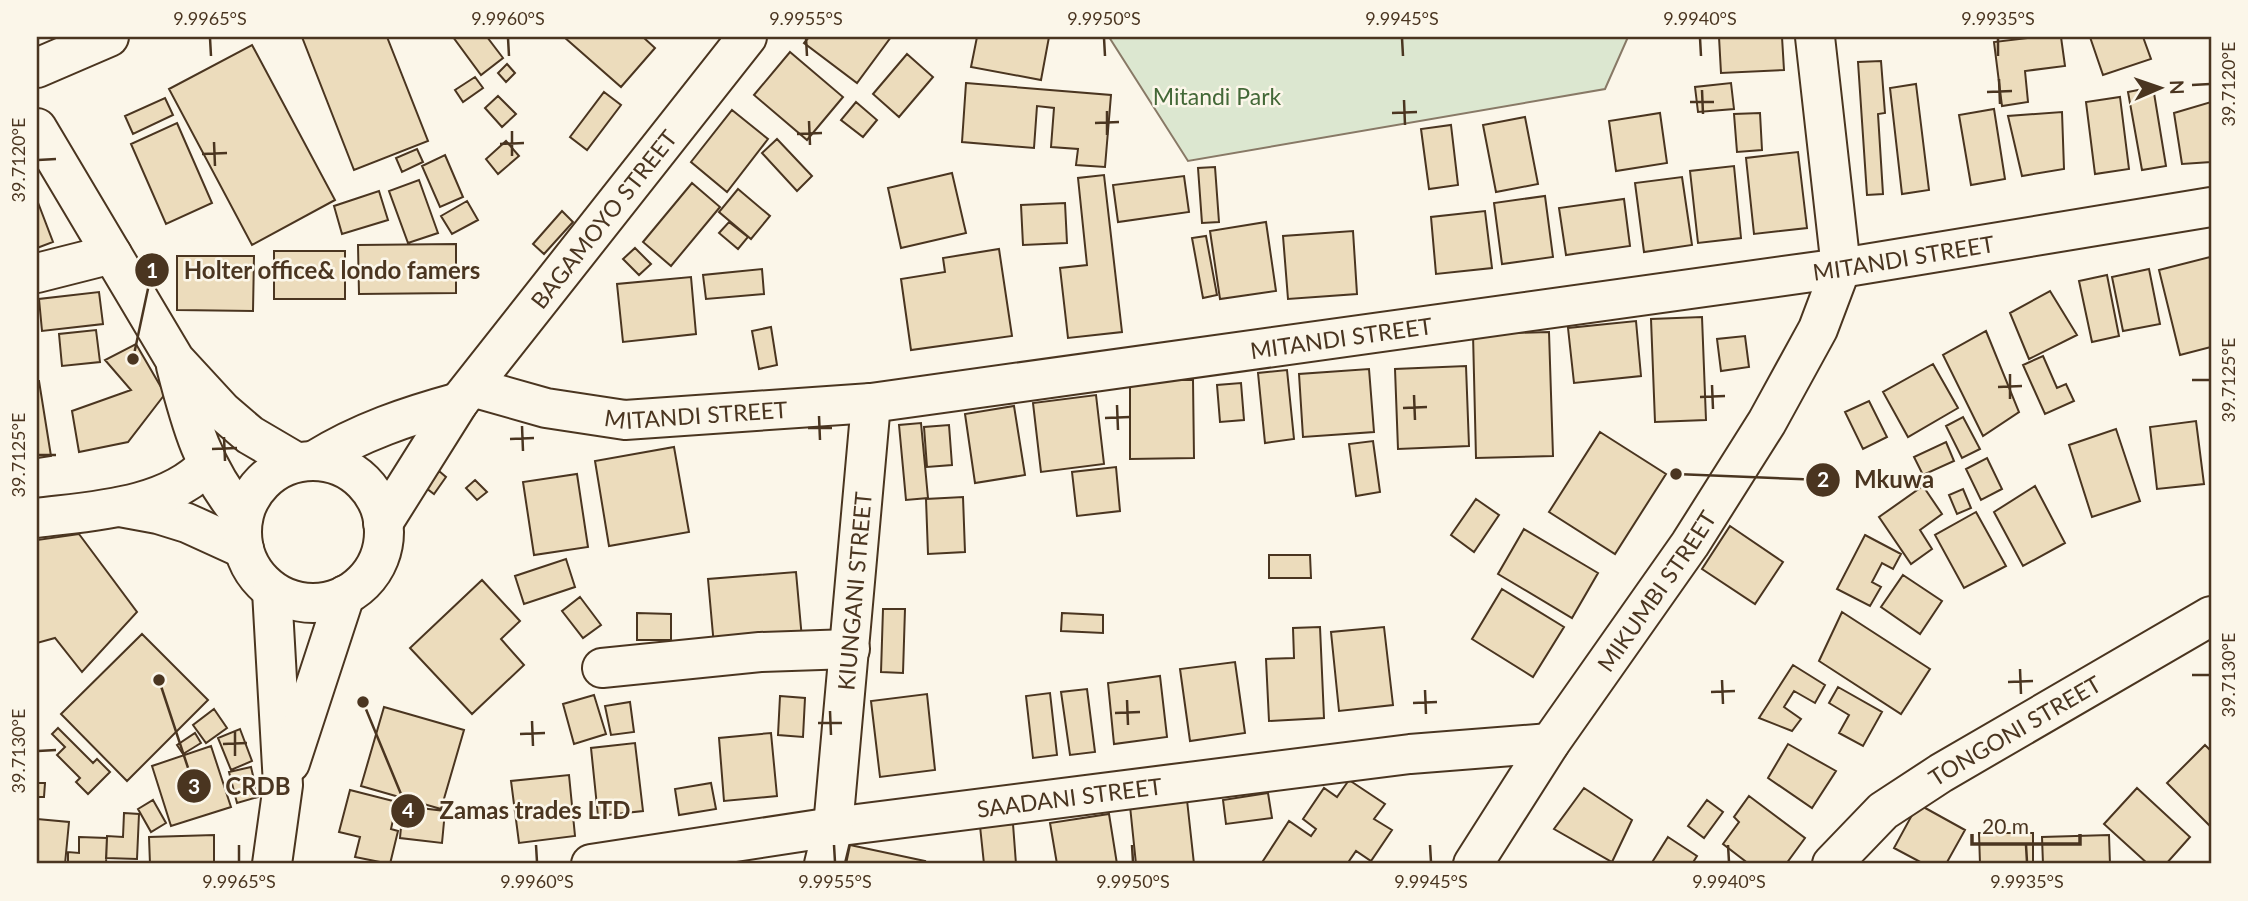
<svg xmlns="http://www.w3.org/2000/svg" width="2248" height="901" font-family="Lato,sans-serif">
  <rect width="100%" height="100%" fill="#fbf6e9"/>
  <path fill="#dce7d0" stroke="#887966" stroke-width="2" d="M1109,37H1628L1605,89L1188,161Z"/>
  <path fill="#ecdcbc" stroke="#4a3520" stroke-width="2" d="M302,37H387L428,141L354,170Z
    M453,37H487L503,58L481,75Z
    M564,37H643L655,48L621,87Z
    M809,37H891L857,83L804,43Z
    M977,37H1049L1041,80L971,67Z
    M1719,37H1782L1784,70L1721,73Z
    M2036,37H2061L2065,66L2025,71L2028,102L2002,106L1994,42Z
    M2090,37H2143L2151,59L2103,75Z
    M252,45L335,200L252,245L169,89Z
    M790,52L843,97L807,140L754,95Z
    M907,54L933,77L899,117L873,94Z
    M1881,61L1885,113L1878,114L1883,194L1867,195L1858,62Z
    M507,64L515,73L506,82L498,73Z
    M475,77L483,88L463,102L455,90Z
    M966,83L1111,95L1105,167L1076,165L1078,149L1051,147L1054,108L1037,106L1034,148L962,142Z
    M1731,83L1734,109L1698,112L1695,87Z
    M1916,84L1929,190L1902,194L1890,88Z
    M2153,87L2166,166L2142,170L2128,92Z
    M604,92L621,105L587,150L570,137Z
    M498,96L516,114L502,127L485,108Z
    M2120,97L2129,169L2095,174L2086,102Z
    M165,98L173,115L133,134L125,116Z
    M856,102L877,120L863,137L841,120Z
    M2211,102V162L2182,164L2174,113Z
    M1994,109L2005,179L1971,185L1959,115Z
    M732,110L768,139L727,192L691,162Z
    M2062,112L2064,169L2022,176L2008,116Z
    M1660,113L1667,163L1616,171L1609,121Z
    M1760,113L1762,150L1737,152L1734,114Z
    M1525,117L1538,184L1496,192L1483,125Z
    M177,123L212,203L166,224L131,144Z
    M1451,125L1458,185L1429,189L1421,129Z
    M777,139L812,176L797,191L762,153Z
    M506,141L519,156L498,174L486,159Z
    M417,149L423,162L402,172L396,158Z
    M1798,152L1807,228L1754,234L1746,158Z
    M445,155L463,197L440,207L422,166Z
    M1734,166L1741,238L1698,243L1690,171Z
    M1215,167L1219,222L1202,223L1198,168Z
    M952,173L966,233L901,248L888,188Z
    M1104,175L1122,332L1068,338L1060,268L1087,265L1078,178Z
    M1184,176L1189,212L1118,222L1113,185Z
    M1682,177L1692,245L1644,252L1635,183Z
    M419,180L438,233L408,243L389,191Z
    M692,183L720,207L671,266L643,242Z
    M738,189L770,216L751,239L719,212Z
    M379,191L388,220L342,234L334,206Z
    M1545,196L1553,257L1502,264L1494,203Z
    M1624,199L1630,246L1566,255L1559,208Z
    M37,200L53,242L37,248Z
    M467,201L478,220L452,234L441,216Z
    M1065,203L1067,243L1023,245L1021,205Z
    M562,211L573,222L544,254L533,244Z
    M1485,211L1492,268L1436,274L1431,217Z
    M729,222L748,237L738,249L719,233Z
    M1266,222L1276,291L1220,299L1210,231Z
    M1353,231L1357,294L1288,299L1283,236Z
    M1206,236L1217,295L1203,298L1192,238Z
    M456,244V293L359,294L358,245Z
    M635,248L651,264L639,275L623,259Z
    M999,249L1012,336L911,350L901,279L945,272L943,258Z
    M274,251H345V299H274Z
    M177,256H254L253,311L177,310Z
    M2210,257L2211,347L2180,355L2159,270Z
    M762,269L764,294L706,299L703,275Z
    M2149,269L2160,324L2123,331L2112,277Z
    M2107,275L2119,336L2092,342L2079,281Z
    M691,277L696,334L623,342L617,284Z
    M2050,291L2077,335L2029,359L2010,313Z
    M99,292L103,324L42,331L39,299Z
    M1702,317L1706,420L1655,422L1651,319Z
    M1636,321L1641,376L1574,383L1568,328Z
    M771,327L777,365L759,369L752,331Z
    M96,330L100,362L62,366L59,334Z
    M1986,331L2019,412L1983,436L1943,355Z
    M1549,332L1553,456L1476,458L1473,334Z
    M1745,336L1749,367L1721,371L1717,339Z
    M136,344L165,394L128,442L79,452L72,411L131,390L105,360Z
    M2043,356L2057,388L2066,384L2074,401L2045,414L2023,365Z
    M1933,364L1958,408L1908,437L1883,392Z
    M1466,366L1469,446L1398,449L1395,369Z
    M1369,369L1374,432L1303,437L1299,374Z
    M1287,370L1294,439L1265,443L1258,373Z
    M1130,380H1193L1194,458L1130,459Z
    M37,381H39L51,456L37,458Z
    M1241,383L1244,420L1220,422L1217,385Z
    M1096,395L1104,464L1041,472L1033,403Z
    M1869,401L1887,437L1863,449L1845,412Z
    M1014,406L1025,475L975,483L965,414Z
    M1963,417L1980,449L1962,458L1946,426Z
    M2196,421L2204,484L2157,489L2150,427Z
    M921,423L928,498L906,500L899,425Z
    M949,425L952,465L927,467L924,427Z
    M2116,429L2140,501L2092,517L2069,445Z
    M1600,432L1666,474L1615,554L1549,512Z
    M1373,441L1380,492L1356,496L1349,444Z
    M1946,442L1954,461L1923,475L1914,457Z
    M674,447L689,532L609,546L595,461Z
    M1987,458L2002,489L1981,500L1966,469Z
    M1116,467L1120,511L1077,516L1072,472Z
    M439,471L446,477L434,494L426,488Z
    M577,474L588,547L534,555L523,482Z
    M475,480L487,492L477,500L466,488Z
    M1923,486L1942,514L1920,530L1932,549L1911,564L1879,517Z
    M2035,486L2065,543L2023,566L1994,512Z
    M1963,489L1971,508L1957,514L1949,495Z
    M963,497L965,552L928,554L926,499Z
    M1476,499L1499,515L1474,552L1451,535Z
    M1976,512L2006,566L1964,588L1935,535Z
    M1730,526L1783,562L1755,604L1702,569Z
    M1524,529L1598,573L1572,618L1498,574Z
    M79,534L137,612L82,672L55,638L37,643V540Z
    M1865,535L1901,554L1893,569L1882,563L1872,582L1881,587L1870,606L1837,589Z
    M1269,555H1310L1311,578H1269Z
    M566,559L575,587L524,604L515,576Z
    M796,572L802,639L714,646L708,579Z
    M1903,575L1942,601L1920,634L1881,607Z
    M482,580L520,621L501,639L524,665L472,714L410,648Z
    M1502,589L1564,627L1533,677L1472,639Z
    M580,597L601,625L583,638L562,611Z
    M883,609H905L903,673L881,672Z
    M1842,612L1930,669L1901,714L1819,661Z
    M637,613L671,614V640H637Z
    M1062,613L1103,615V633L1061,631Z
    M1320,627L1324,718L1269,721L1266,659L1294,658L1293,628Z
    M1384,627L1393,705L1339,711L1331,632Z
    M142,634L208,700L127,781L61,714Z
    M1235,662L1245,733L1190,741L1180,669Z
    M1793,665L1825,685L1815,703L1794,691L1784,707L1801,719L1792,731L1759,718Z
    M1160,676L1167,737L1114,744L1108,683Z
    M1838,687L1882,712L1863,746L1839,733L1849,715L1829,703Z
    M1087,689L1095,752L1070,755L1061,692Z
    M1050,693L1057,755L1033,758L1026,696Z
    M927,694L935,770L880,777L871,701Z
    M594,695L606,734L574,744L563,704Z
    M780,696L805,698L803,737L778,735Z
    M630,702L634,732L611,735L605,706Z
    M384,707L464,730L441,809L361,786Z
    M214,709L227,728L206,743L193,725Z
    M58,728L93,763L97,759L110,772L88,794L76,782L80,778L57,755L65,747L52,734Z
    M240,729L252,761L231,770L218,738Z
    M195,733L201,743L183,754L177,745Z
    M771,733L777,796L724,801L719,738Z
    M635,743L643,811L598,816L591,748Z
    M1788,744L1836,771L1812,808L1768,778Z
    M2205,745L2211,751V827L2167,783Z
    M211,746L231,807L171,826L152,766Z
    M251,767L258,797L237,803L229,772Z
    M569,775L575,836L519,843L511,781Z
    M1349,780L1385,804L1374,819L1392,830L1371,861L1356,851L1347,864H1261L1289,821L1311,836L1316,829L1303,819L1324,788L1337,797Z
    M37,783H45L44,797H37Z
    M711,783L716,809L679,815L675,789Z
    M1584,788L1632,820L1612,862L1554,829Z
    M2137,788L2190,837L2166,864H2148L2104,824Z
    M350,790L397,802L391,829L398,831L390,864L355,857L360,837L339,832Z
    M1268,793L1272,818L1226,824L1223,800Z
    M1749,796L1805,838L1786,864H1749L1723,844L1739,822L1734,817Z
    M153,800L166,823L151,832L138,809Z
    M1187,800L1194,864H1136L1130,806Z
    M1707,800L1723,812L1704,838L1688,826Z
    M1918,804L1965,830L1946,864H1924L1894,848Z
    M403,806L445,811L442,843L400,838Z
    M124,813L139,814L137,859L106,858L107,836L123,837Z
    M1109,814L1117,864H1057L1050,823Z
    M37,819L69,822L65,864H37Z
    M1013,824L1016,864H984L980,826Z
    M1979,833H2033V864H1980Z
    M214,835V864H150L149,837Z
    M2109,835L2110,864H2043L2042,837Z
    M79,837L107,838L106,864H68V852L79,853Z
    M1668,837L1697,856L1692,864H1651Z
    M850,845L925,861L924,864H846Z"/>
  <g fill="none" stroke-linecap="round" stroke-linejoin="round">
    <defs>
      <g id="minor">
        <path d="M37,68L109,37"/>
        <path d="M37,273L112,254"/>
        <path id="s1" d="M472,387L546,408L625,420L871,403L1841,268L2211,207"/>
        <path d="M120,507L158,514L187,523L244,549"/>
        <path d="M37,518C92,511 167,508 207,465"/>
        <path d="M602,668L760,652L850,649"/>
        <path id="s2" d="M591,864L833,827L1196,781L1410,754L1550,743"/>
        <path id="s3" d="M824,864L833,827L871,403"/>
        <path id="s4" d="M1473,864L1550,743L1690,544L1767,422L1818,329L1841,268L1815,37"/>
        <path id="s5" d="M1832,864L1883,811L1941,773L2211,616"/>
      </g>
      <g id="major">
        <path d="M37,128L175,360L222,411L250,435L296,462"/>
        <path d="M176,366C191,425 203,469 243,517"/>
        <path d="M315,460C360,432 408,416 459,402"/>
        <circle cx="313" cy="532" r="71"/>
        <path id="s6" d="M383,523L459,402L747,37"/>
        <path d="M272,591L283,785L272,864"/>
        <path d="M290,763L345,595"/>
      </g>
    </defs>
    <use href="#minor" stroke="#4a3520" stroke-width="42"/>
    <use href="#major" stroke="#4a3520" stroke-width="42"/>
    <use href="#minor" stroke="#fbf6e9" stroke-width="38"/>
    <use href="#major" stroke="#fbf6e9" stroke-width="38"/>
  </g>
  <path fill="none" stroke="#4a3520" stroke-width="2.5" d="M210,38L211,56M508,38L509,56M806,38L807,56M1104,38L1105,56M1402,38L1403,56M1700,38L1701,56M1998,38V56M1999,79L2000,104M2192,85L2210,84M1702,90L1703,114M1987,92L2012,91M1404,100L1405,125M1690,102H1714M1107,111V135M1392,113L1417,112M809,121L810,145M1095,123L1119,122M512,131V156M797,134L822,133M214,142L215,166M500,144L524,143M202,154L227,153M38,160L56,159M2010,374V399M2192,380H2210M1712,385L1713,409M1998,387L2022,386M1414,395L1415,420M1700,397L1725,396M1117,405L1118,430M1403,408L1427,407M819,416L820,440M1105,418L1130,417M522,426L523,451M808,428H832M224,437L225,461M510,439L534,438M212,449L237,448M38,455H56M2020,669L2021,694M2192,675H2210M1722,680L1723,704M2008,682L2033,681M1425,690L1426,714M1711,692L1735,691M1127,700L1128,725M1413,703L1437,702M830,711L831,735M1115,713L1140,712M532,721L533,746M818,723H842M235,732V756M520,734L545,733M223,744L247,743M38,751L56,750M239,845V862M536,845L537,862M834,845L835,862M1132,845L1133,862M1430,845L1431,862M1728,845L1729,862M2026,845L2027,862"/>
  <g text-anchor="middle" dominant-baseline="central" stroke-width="5" stroke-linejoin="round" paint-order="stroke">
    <g font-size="23" fill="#436837" stroke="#fbf6e9">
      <text x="1217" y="96">Mitandi Park</text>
    </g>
    <g font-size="23" fill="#4a3520" stroke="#fbf6e9">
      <text stroke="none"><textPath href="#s6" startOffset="376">BAGAMOYO STREET</textPath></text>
      <text stroke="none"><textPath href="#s1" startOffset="1446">MITANDI STREET</textPath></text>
      <text stroke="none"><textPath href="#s1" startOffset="878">MITANDI STREET</textPath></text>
      <text stroke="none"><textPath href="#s1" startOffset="228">MITANDI STREET</textPath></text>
      <text stroke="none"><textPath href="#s4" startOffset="329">MIKUMBI STREET</textPath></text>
      <text stroke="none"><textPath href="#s3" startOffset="275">KIUNGANI STREET</textPath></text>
      <text stroke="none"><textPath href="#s5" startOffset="228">TONGONI STREET</textPath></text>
      <text stroke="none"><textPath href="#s2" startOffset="483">SAADANI STREET</textPath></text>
    </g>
  </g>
  <path fill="none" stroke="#4a3520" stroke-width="2.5" d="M133 359L152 270M1676 474L1823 480M159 680L194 786M363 702L408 811"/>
  <g fill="#4a3520" stroke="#fbf6e9" stroke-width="2.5">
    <circle cx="133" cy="359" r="7"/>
    <circle cx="1676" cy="474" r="7"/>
    <circle cx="159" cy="680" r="7"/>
    <circle cx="363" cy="702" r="7"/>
    <circle cx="152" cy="270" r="18"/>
    <circle cx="1823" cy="480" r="18"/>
    <circle cx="194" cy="786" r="18"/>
    <circle cx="408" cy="811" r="18"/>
  </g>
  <g font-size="21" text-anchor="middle" font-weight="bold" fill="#fff">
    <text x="152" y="278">1</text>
    <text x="1823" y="487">2</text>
    <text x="194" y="794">3</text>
    <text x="408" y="818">4</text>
  </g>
  <g font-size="24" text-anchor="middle" font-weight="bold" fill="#4a3520" stroke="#fbf6e9" stroke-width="5" stroke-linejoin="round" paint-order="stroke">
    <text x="332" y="279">Holter office&amp; londo famers</text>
    <text x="1894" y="488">Mkuwa</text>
    <text x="258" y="795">CRDB</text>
    <text x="535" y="819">Zamas trades LTD</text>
  </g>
  <rect width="2248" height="901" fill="none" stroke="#fbf6e9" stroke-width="77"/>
  <g transform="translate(2160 88) rotate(88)" stroke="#fbf6e9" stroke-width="5" paint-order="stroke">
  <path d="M0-5L12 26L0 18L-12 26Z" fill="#4a3520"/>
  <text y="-10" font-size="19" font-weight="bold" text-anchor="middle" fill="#4a3520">N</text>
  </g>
  <path d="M1972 834v10h108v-10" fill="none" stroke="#4a3520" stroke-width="3.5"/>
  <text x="1982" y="834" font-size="21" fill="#4a3520" stroke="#fbf6e9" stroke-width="5" paint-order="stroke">20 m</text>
  <rect x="38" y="38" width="2172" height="824" fill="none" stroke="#4a3520" stroke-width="2.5"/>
  <g font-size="18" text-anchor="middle" fill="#4a3520">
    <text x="210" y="25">9.9965°S</text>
    <text x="508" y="25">9.9960°S</text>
    <text x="806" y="25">9.9955°S</text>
    <text x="1104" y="25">9.9950°S</text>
    <text x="1402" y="25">9.9945°S</text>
    <text x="1700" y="25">9.9940°S</text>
    <text x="1998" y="25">9.9935°S</text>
    <text transform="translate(2229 84) rotate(-90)" y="6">39.7120°E</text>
    <text transform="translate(19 160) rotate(-90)" y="6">39.7120°E</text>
    <text transform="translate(2229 380) rotate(-90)" y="6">39.7125°E</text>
    <text transform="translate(19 455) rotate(-90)" y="6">39.7125°E</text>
    <text transform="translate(2229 675) rotate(-90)" y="6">39.7130°E</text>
    <text transform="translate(19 751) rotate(-90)" y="6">39.7130°E</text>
    <text x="239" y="888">9.9965°S</text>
    <text x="537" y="888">9.9960°S</text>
    <text x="835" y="888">9.9955°S</text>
    <text x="1133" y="888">9.9950°S</text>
    <text x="1431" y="888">9.9945°S</text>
    <text x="1729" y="888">9.9940°S</text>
    <text x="2027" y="888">9.9935°S</text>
  </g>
</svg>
